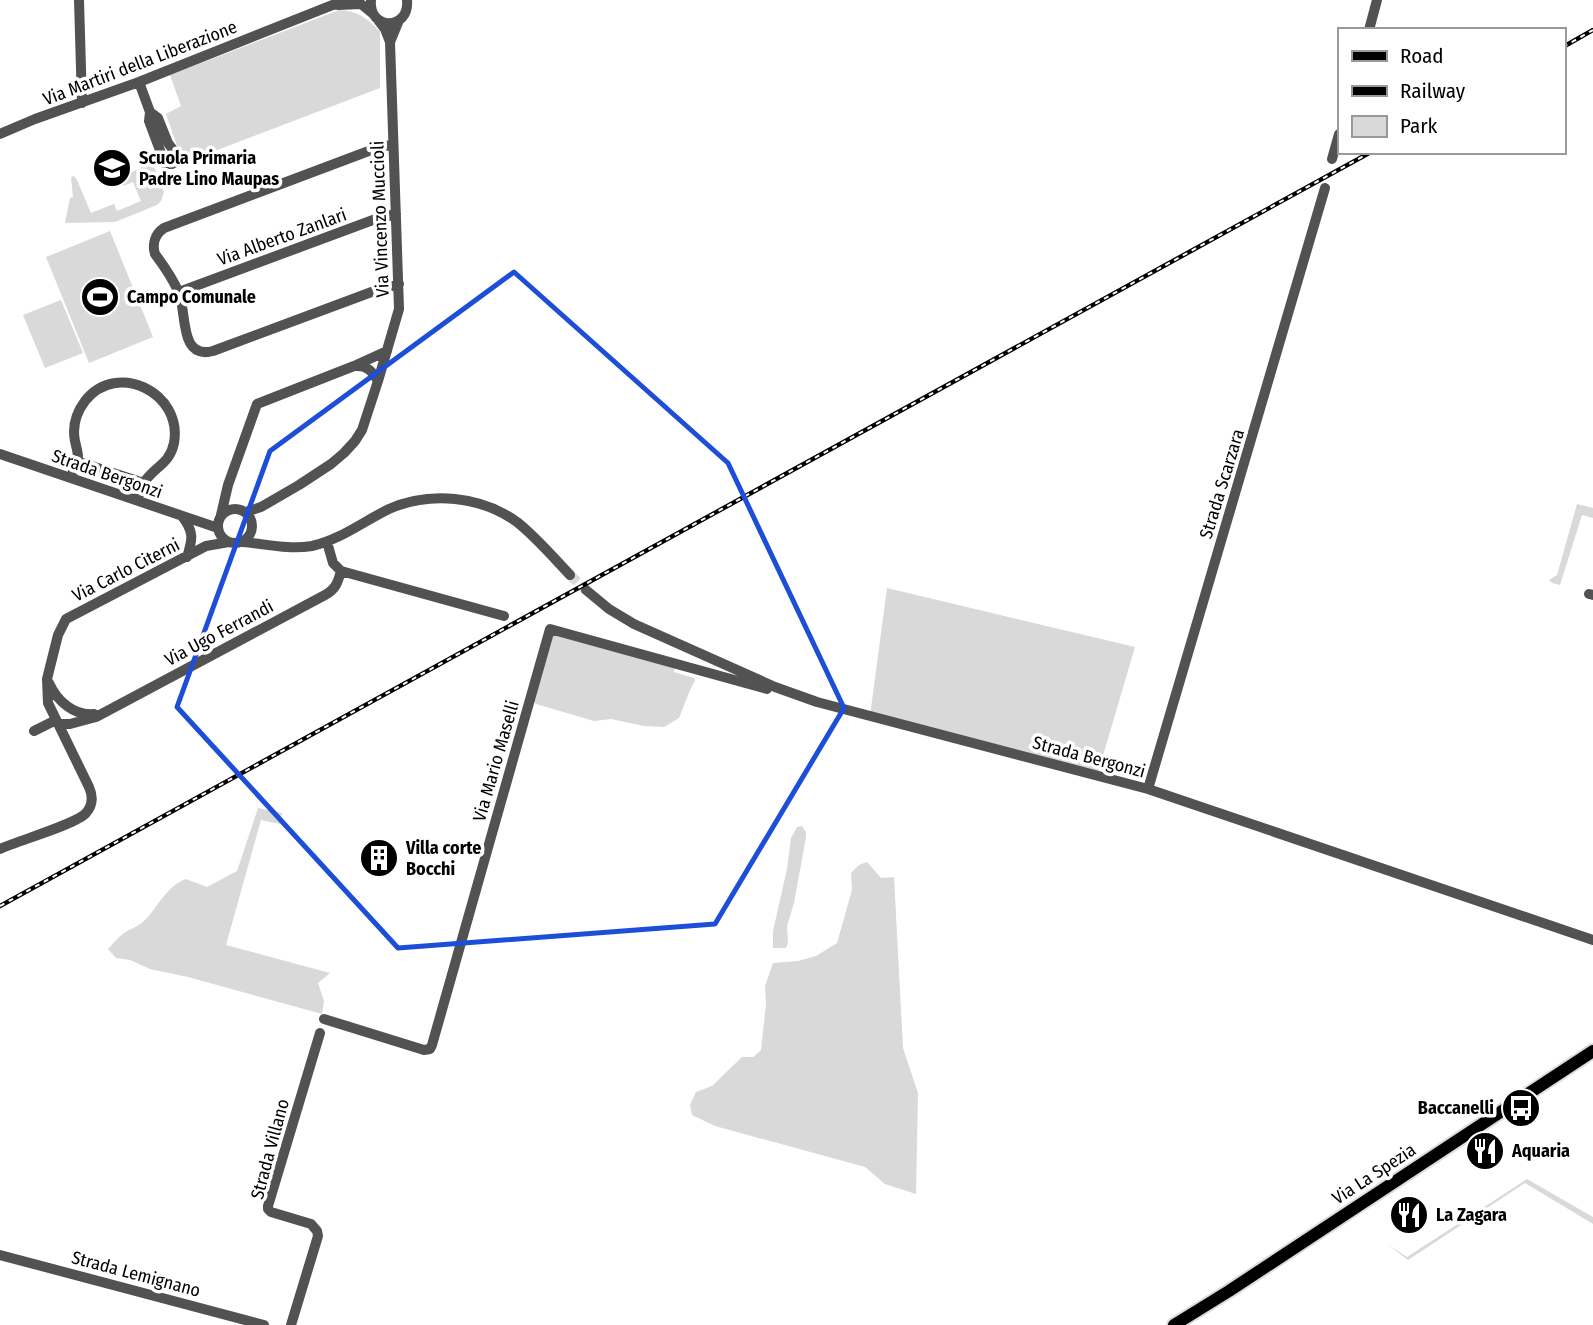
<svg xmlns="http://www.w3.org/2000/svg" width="1593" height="1325" font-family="'Fira Sans Condensed',sans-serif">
  <rect width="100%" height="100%" fill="#fff"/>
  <path fill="#d9d9d9" d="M339,10C359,11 366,18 380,31V88L183,163L166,114L181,106L170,75Z
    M151,159L164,192L161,201L157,205L115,222L65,223L70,198L73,197L71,177L74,176L77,180L91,213L114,204L117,211L141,201L133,182L123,186L118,174L119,171L122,170L125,175L141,168L140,163Z
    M110,231L153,337L89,363L46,257Z
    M61,300L83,353L45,368L23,315Z
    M1577,504L1593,508V518L1582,515L1560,585L1552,583L1549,580L1557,575Z
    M887,588L1135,647L1097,776L870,716Z
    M552,632L675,667L674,672L694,678L695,681L690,690L679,718L664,727L644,726L611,719L594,721L536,704L532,700Z
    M258,808L282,813L280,824L261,820L226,945L330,973L318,983L324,1001L322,1014L188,977L150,969L130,960L116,958L108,949C113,944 118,937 124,933C130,929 137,927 143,922C158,908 166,886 186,879L207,887L237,871Z
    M802,826L806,832V837L794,903L787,926L788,943L786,948H773V931L787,869L791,838L797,827Z
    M867,862L881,878L894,877L903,1048L918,1093L916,1194L885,1184L865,1167L715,1126L692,1115L690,1105L696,1092L712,1086L742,1057H753L761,1050L766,1004L765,986L773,963L798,961L816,956L837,943L852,890L851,873L859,865Z
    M1527,1179L1593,1217V1224L1525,1183L1408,1260L1387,1244L1407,1257Z"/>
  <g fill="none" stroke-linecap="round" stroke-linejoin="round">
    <path stroke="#d9d9d9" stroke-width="10" stroke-dasharray="10 5" stroke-linecap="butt" d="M570,575L586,590"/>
    <defs>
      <path id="major" d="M1174,1325L1229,1291L1593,1051"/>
    </defs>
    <use href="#major" stroke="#dbdbdb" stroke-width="16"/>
    <path stroke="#525252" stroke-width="10" d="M79,0L82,103
      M371,0C368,31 410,31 407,0
      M338,5L361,4L372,13
      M378,20L385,29L390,42L399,20
      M1369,30L1377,0
      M139,82L150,112L149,121L161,153L162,161L165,164H172L177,160V155L168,143L158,118L150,112
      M0,134L35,119L139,82L345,0
      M393,145L382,146L164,228C155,234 152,244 155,254C164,266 173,279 179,293C187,313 179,360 213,351L385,287L399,284
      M1332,159L1339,134
      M179,292L381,217L396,214
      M355,366C367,365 372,371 378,381
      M0,454L218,528
      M76,461L144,483
      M71,477C73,471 77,463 78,457C78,452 76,446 75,441C72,426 76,413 85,401C117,360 183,393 174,443C170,463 156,466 145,481C141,486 140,494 137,500
      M218 526a17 17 0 1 1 34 0a17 17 0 1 1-34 0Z
      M246,512L261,507L299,485L331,464L344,453L355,441L362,430L378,381L399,309L390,42
      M221,515L228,485L257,404L354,366L387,351
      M182,516C194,532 193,538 187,557
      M243,542C266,544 289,550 312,546C340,540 364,521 389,509C430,491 481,496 517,522C536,537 553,557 570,575
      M327,542L333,563L341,571L504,616
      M586,590L609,609L634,624L775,687L817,702L1148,789L1593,940
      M1589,594L1593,595
      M49,683C57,701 74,716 94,714
      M58,724H70L96,717L325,595C336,589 338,582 341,571
      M34,731L56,720
      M1148,789L1325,188
      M0,849C17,841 77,824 86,813C93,805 93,796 89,787L48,703L47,679L58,635L66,619L206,546L229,542
      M324,1019L424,1050L430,1049L432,1045L550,629L767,689
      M0,1255L264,1325
      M291,1325L318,1236L317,1231L311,1224L271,1212L268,1209V1206L320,1033"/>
    <use href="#major" stroke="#000" stroke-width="12"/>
    <defs>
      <path id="rail" d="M1563,47L1593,30
        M0,906L1371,152"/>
    </defs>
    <use href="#rail" stroke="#000" stroke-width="4.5"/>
    <use href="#rail" stroke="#fff" stroke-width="2" stroke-dasharray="5" stroke-linecap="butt"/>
  </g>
  <path fill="none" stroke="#1d4ed8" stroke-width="5" stroke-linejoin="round" d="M514,272L728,463L844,708L715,924L398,948L177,707L270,451Z"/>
  <defs>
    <symbol id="school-disc" viewBox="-11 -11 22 22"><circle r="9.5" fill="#000" stroke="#fff"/><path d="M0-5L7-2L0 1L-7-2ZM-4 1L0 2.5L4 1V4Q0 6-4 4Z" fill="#fff"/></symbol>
    <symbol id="stadium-disc" viewBox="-11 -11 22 22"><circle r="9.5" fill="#000" stroke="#fff"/><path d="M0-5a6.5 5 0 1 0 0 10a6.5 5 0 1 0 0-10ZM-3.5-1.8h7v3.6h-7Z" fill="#fff"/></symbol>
    <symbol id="building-disc" viewBox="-11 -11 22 22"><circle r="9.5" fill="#000" stroke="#fff"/><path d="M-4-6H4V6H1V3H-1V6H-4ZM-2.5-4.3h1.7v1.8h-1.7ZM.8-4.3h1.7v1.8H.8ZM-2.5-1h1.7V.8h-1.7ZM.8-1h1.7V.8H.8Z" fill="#fff"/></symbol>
    <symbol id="bus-disc" viewBox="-11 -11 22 22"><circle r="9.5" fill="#000" stroke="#fff"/><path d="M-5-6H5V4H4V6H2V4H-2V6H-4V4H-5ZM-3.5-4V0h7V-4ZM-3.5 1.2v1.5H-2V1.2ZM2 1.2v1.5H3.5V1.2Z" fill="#fff"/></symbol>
    <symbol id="restaurant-disc" viewBox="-11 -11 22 22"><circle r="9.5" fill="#000" stroke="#fff"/><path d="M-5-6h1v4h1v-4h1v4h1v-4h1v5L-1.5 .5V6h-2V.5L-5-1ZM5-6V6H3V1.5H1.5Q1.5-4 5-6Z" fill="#fff"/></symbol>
  </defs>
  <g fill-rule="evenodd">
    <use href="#school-disc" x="90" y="146" width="44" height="44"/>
    <use href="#stadium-disc" x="78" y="275" width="44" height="44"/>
    <use href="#building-disc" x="357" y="836" width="44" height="44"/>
    <use href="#bus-disc" x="1499" y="1086" width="44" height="44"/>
    <use href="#restaurant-disc" x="1463" y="1129" width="44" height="44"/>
    <use href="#restaurant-disc" x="1387" y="1193" width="44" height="44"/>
  </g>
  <g text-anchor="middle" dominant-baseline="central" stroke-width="7" stroke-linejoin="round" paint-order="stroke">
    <g font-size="18" fill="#000" stroke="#fff">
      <text transform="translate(140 63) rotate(-21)">Via Martiri della Liberazione</text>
      <text transform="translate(380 219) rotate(-92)">Via Vincenzo Muccioli</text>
      <text transform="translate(282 237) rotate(-20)">Via Alberto Zanlari</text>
      <text transform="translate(107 474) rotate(19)">Strada Bergonzi</text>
      <text transform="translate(1222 484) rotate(-73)">Strada Scarzara</text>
      <text transform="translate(126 570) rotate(-27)">Via Carlo Citerni</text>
      <text transform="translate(219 633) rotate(-28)">Via Ugo Ferrandi</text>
      <text transform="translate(1089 757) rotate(15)">Strada Bergonzi</text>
      <text transform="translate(496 761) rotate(-74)">Via Mario Maselli</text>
      <text transform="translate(270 1149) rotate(-75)">Strada Villano</text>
      <text transform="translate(1374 1174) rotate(-33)">Via La Spezia</text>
      <text transform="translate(136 1274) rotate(15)">Strada Lemignano</text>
    </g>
    <g font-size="18" font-weight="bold" fill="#000" stroke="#fff" text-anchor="start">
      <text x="139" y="158">Scuola Primaria<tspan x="139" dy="21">Padre Lino Maupas</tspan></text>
      <text x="127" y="297">Campo Comunale</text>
      <text x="406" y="848">Villa corte<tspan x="406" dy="21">Bocchi</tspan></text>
      <text x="1494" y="1108" text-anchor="end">Baccanelli</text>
      <text x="1512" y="1151">Aquaria</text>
      <text x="1436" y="1215">La Zagara</text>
    </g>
  </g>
  <rect x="1338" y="28" width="228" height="126" fill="#ffffff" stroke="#999999" stroke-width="2"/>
  <rect x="1352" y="51" width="35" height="10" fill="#000000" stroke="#999999" stroke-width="2"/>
  <text x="1400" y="63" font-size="21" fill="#000000">Road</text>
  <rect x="1352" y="86" width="35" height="10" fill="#000000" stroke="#999999" stroke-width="2"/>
  <text x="1400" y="98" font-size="21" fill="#000000">Railway</text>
  <rect x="1352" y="116" width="35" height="21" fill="#d9d9d9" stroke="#999999" stroke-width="2"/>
  <text x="1400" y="133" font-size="21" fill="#000000">Park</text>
</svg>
